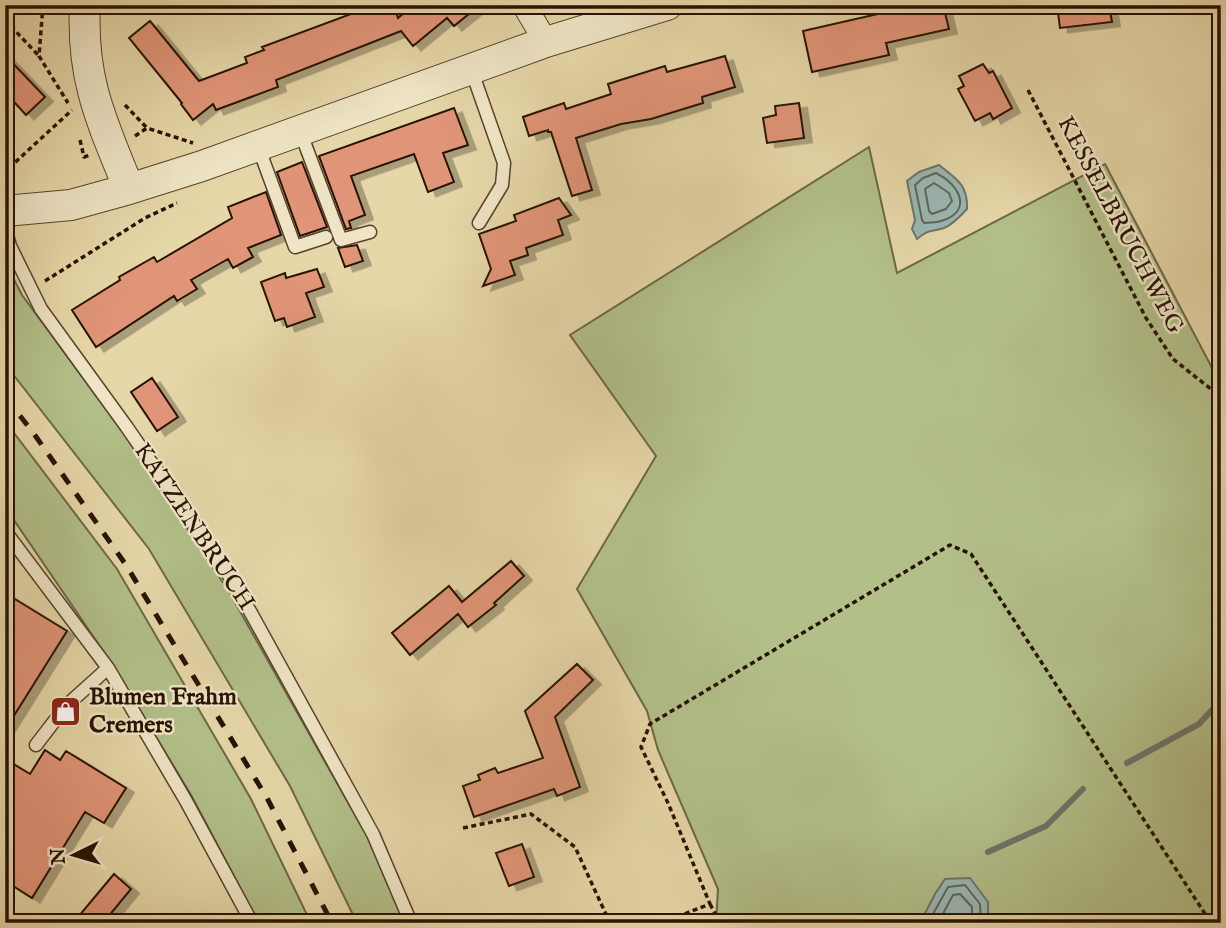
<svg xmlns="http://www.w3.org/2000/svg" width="1226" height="928" font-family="'IM FELL English',serif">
  <defs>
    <filter id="shadow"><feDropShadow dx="8" dy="4.5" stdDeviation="0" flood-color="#0004"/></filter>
  </defs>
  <rect width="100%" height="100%" fill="#e6d7a8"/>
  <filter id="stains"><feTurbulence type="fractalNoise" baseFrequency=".00286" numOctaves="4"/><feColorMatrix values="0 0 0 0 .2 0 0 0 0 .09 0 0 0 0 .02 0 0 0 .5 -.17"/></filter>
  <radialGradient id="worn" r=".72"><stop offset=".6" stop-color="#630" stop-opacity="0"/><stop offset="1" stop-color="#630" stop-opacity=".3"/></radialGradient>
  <path fill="#b2bf89" stroke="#6c6846" stroke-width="2" d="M869,147L897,273L1105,164L1221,385V923H716L718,889L658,750L647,711L577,589L656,456L570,335Z
    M5,262L22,295L122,431L228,590L368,838L405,923H357L290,786L149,549L5,364Z
    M5,421L117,569L251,799L311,923H259L191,795L112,664L5,507Z"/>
  <path fill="#9ab7b2" stroke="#6c756c" stroke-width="2" d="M939,165C956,179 968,184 967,209C960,216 954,224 944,228C931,232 929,229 917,239L912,229L915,220L907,181L919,172Z
    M970,878L988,902V923H920L935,894L945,879Z"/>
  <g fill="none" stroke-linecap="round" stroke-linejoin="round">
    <path stroke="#60645a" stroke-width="2" d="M936,173C959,184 974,211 941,221C936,223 929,222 924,223L922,220L915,185L923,178Z
      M934,183L949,193L952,201L946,209L932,214L929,211L925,189Z
      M928,923L948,887L965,885L980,904L981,923
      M938,923L953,895L960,894L972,907V923"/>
    <path stroke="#6c756c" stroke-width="6" d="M1127,763L1199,724L1221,700
      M988,852L1046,826L1083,789"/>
  </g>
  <path fill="#e19578" stroke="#271203" stroke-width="2" filter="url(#shadow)" d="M375,5H393L398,18L413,5H480L454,26L447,18L413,46L401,31L276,80L278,87L216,110L213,104L193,120L181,104L182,103L129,38L150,21L199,81L247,63L245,57L264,50L262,47Z
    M903,5H943L949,29L886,43L889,55L812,72L803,31L904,8Z
    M1057,5H1109L1112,22L1060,28Z
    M5,55L45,97L26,115L5,92Z
    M725,56L735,87L702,97L703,103L651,119L621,124L576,138L592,190L572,196L551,132H548V130L529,136L523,117L564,103L566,109L611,94L608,84L665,66L667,72Z
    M983,64L989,73L993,71L1012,108L993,119L990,113L975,121L958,89L964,86L959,76Z
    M799,103L804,138L767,143L763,118L776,115L775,106Z
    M454,108L468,145L443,153L454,182L428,192L414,154L351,176L365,215L349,221L351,228L346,229L319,156Z
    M302,162L327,227L300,236L277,172Z
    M266,192L281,235L248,248L253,257L233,268L228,259L191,280L197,289L177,301L174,296L96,347L72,310L120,280L119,277L154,257L157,262L232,218L228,207Z
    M559,198L571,215L558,220L563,235L526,248L528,255L510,261L515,275L483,286L491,269L479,234L516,221L514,215Z
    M357,245L363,261L345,267L338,248Z
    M317,269L324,287L306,293L315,317L287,327L284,318L275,321L261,282L285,273L286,278Z
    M152,378L178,417L157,431L131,392Z
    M511,561L524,576L494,603L496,605L468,627L458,614L410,655L392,633L449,586L462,602Z
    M5,593L67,631L5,730Z
    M577,664L593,680L555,717L580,787L557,796L554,789L474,817L463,786L480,780L478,775L495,768L498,773L543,758L525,711Z
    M45,750L60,760L66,751L126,788L104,823L85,812L32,898L10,884L11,879L5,875V759L30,774Z
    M522,844L534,877L509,886L496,853Z
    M114,874L131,889L103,923H73Z"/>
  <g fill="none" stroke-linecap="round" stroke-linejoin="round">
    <defs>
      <path id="service" d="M471,69L504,163L502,185L479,223
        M300,131L341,240L370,232
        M258,146L295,247L326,237
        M5,228L10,246L41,309L126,426L235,584L373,834L411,923
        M5,531L108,668L186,801L252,923
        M36,745L66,706L108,668"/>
      <path id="minor" d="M524,5L546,42"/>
      <path id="tertiary" d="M85,5C81,80 102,122 129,189
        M5,211L71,205L129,189L202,166L546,42L667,5"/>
    </defs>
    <use href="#service" stroke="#57432c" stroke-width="15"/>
    <use href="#minor" stroke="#57432c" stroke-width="25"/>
    <use href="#tertiary" stroke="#57432c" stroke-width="32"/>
    <path stroke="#271203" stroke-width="3.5" stroke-dasharray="5 3.5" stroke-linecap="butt" d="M43,5L39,56L68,103
      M5,20L39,56
      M1028,90L1146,318L1173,359L1221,397
      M125,105L147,128
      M135,136L147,128L193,143
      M80,140L84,157L90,155
      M7,185L10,167L72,110
      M45,281L145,218L177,203
      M463,828L531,814L575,847L610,923
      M710,904L720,923
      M661,923L710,904L668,803L641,747L650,724L950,545L971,554L1211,923"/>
    <use href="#service" stroke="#efe5c6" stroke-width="12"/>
    <use href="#minor" stroke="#efe5c6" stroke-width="23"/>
    <use href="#tertiary" stroke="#efe5c6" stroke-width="30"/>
    <path stroke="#271203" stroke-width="5" stroke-dasharray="12 12" stroke-linecap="butt" d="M5,397L32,431L126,565L267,798L332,923"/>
  </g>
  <defs>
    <symbol id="shop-square" viewBox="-11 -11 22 22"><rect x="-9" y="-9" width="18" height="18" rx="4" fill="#8f2418" stroke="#efe5c6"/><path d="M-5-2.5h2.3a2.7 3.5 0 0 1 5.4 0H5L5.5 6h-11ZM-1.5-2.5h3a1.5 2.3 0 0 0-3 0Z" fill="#fff"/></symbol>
  </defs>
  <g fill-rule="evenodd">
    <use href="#shop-square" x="48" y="694" width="35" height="35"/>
  </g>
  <g text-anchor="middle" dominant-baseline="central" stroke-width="5" stroke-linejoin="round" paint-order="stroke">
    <g font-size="24" fill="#271203" stroke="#efe5c6">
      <text transform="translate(1120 225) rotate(62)">KESSELBRUCHWEG</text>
      <text transform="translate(194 527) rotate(56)">KATZENBRUCH</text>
    </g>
    <g font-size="24" font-weight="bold" fill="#271203" stroke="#efe5c6" text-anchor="start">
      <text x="89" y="697">Blumen Frahm<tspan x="89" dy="28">Cremers</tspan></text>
    </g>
  </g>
  <rect width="1226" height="928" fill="none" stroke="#e6d7a8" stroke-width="28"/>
  <rect x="7" y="7" width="1212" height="914" fill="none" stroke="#271203" stroke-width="3.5"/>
  <rect x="14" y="14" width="1198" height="900" fill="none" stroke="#271203" stroke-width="2"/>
  <g transform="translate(74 855) rotate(265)" stroke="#efe5c6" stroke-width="5" paint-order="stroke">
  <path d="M0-5L12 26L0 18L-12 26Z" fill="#271203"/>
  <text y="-10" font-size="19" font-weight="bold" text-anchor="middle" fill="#271203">N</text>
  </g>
  <rect width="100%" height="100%" filter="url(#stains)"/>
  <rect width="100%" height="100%" fill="url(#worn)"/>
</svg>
